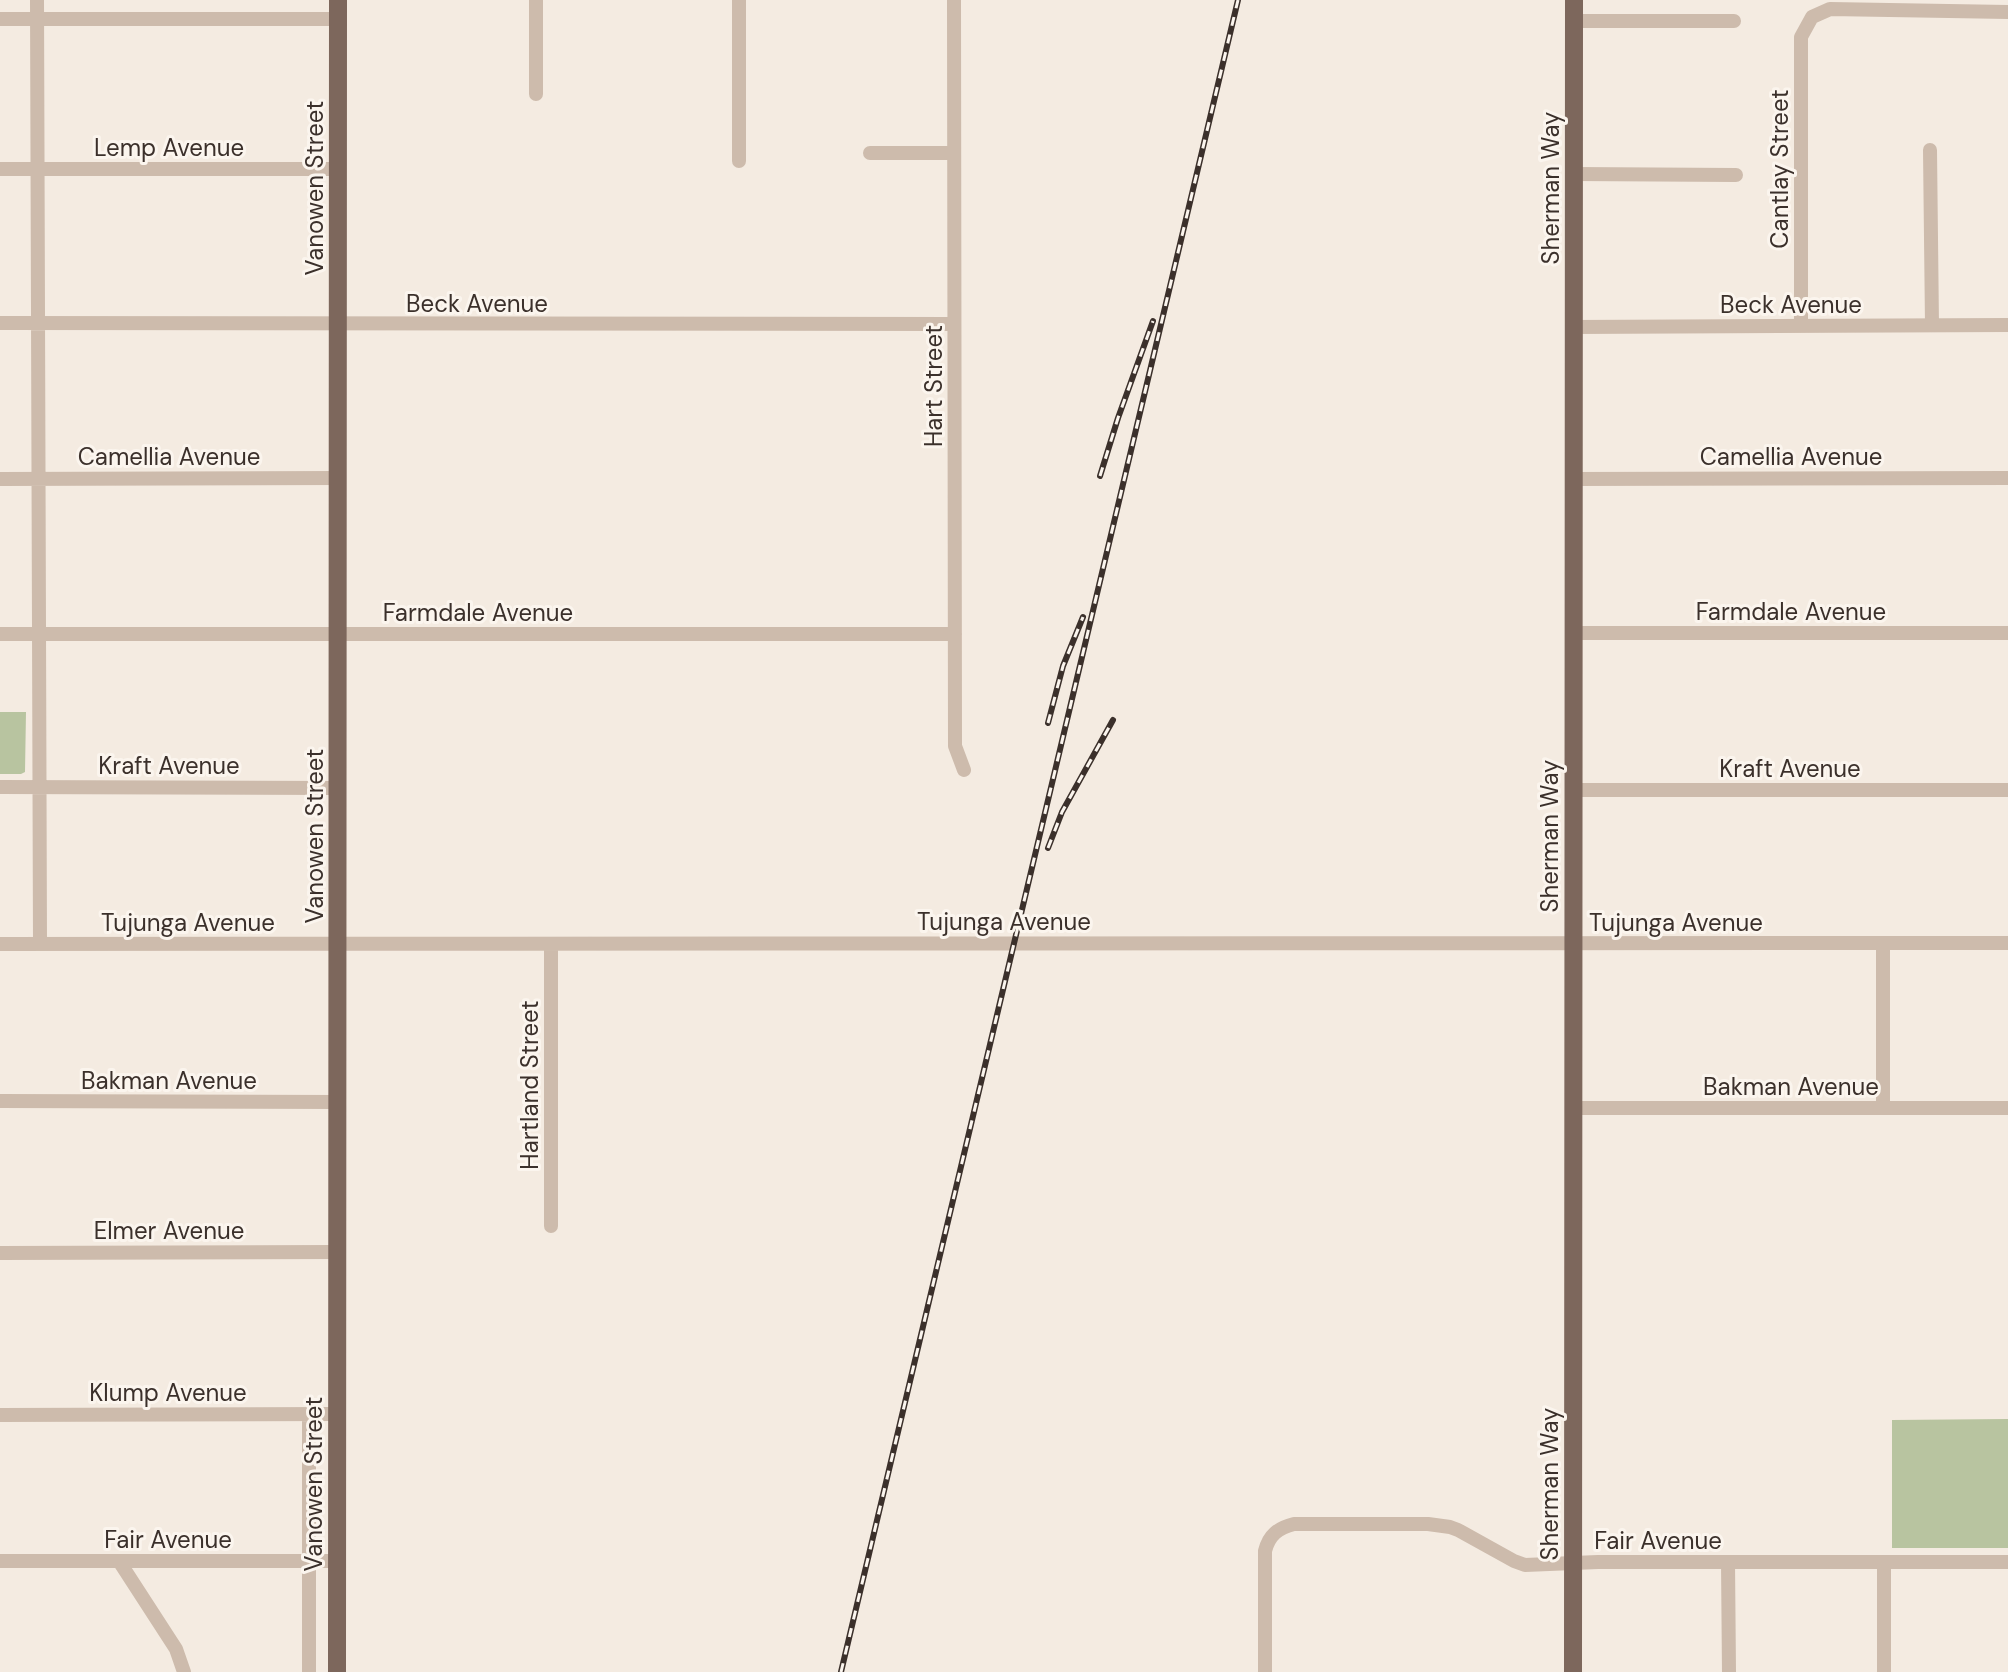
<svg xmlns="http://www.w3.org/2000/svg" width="2008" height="1672" font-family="'DM Sans',sans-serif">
  <rect width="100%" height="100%" fill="#f4ebe1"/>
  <path fill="#b8c4a0" d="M0,712H26L25,772L21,774H0Z
    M2008,1419V1548H1892V1420Z"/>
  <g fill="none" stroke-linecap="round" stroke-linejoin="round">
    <path stroke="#cdbbac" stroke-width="14" d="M37,0L40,944
      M739,0V161
      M954,0L955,746L964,770
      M0,19H338
      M1574,21H1734
      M536,94V0
      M1930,150L1932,325
      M870,153H954
      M0,169H338
      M1574,174L1736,175
      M0,323L954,324
      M1801,325V37L1812,17L1830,9L2008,12
      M1574,327L2008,325
      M0,479L338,478
      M1573,479L2008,478
      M1573,633H2008
      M0,634H955
      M0,787L338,788
      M1573,790H2008
      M1883,943V1108
      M0,944L2008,943
      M0,1101L338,1102
      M1573,1108H2008
      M551,1226V944
      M0,1253L337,1252
      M309,1414V1672
      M0,1415L336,1414
      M0,1561H337
      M119,1561L176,1649L184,1672
      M1728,1562L1729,1672
      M1265,1672V1551C1269,1535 1278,1528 1294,1524H1428L1450,1527L1458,1530L1514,1561L1525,1565L1598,1562H2008
      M1884,1672V1562"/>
    <path stroke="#7d675c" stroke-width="18" d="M337,1672L338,0
      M1573,1672L1574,0"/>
    <defs>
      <path id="rail" d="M1100,476L1118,418L1153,321
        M1048,723L1063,666L1083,617
        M1048,848L1062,812L1113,720
        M841,1672L1238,0"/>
    </defs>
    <use href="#rail" stroke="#3b302b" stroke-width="6"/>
    <use href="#rail" stroke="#fbf5ee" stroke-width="3" stroke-dasharray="9" stroke-linecap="butt"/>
  </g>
  <g text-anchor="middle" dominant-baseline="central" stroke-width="6" stroke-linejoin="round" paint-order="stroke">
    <g font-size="24" fill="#3b302b" stroke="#fbf5ee">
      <text x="169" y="147">Lemp Avenue</text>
      <text transform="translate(1779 169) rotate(-90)">Cantlay Street</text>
      <text transform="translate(314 188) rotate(-90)">Vanowen Street</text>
      <text transform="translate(1550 188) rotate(-90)">Sherman Way</text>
      <text x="477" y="303">Beck Avenue</text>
      <text x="1791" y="304">Beck Avenue</text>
      <text transform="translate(933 386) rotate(-90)">Hart Street</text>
      <text x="169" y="456">Camellia Avenue</text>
      <text x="1791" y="456">Camellia Avenue</text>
      <text x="1791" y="611">Farmdale Avenue</text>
      <text x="478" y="612">Farmdale Avenue</text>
      <text x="169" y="765">Kraft Avenue</text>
      <text x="1790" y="768">Kraft Avenue</text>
      <text transform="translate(314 836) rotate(-90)">Vanowen Street</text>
      <text transform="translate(1549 836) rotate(-90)">Sherman Way</text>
      <text x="1004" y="921">Tujunga Avenue</text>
      <text x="188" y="922">Tujunga Avenue</text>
      <text x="1676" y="922">Tujunga Avenue</text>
      <text x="169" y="1080">Bakman Avenue</text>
      <text transform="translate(529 1085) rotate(-90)">Hartland Street</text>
      <text x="1791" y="1086">Bakman Avenue</text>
      <text x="169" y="1230">Elmer Avenue</text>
      <text x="168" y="1392">Klump Avenue</text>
      <text transform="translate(313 1484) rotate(-90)">Vanowen Street</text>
      <text transform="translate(1549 1484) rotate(-90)">Sherman Way</text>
      <text x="168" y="1539">Fair Avenue</text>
      <text x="1658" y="1540">Fair Avenue</text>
    </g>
  </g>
</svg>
